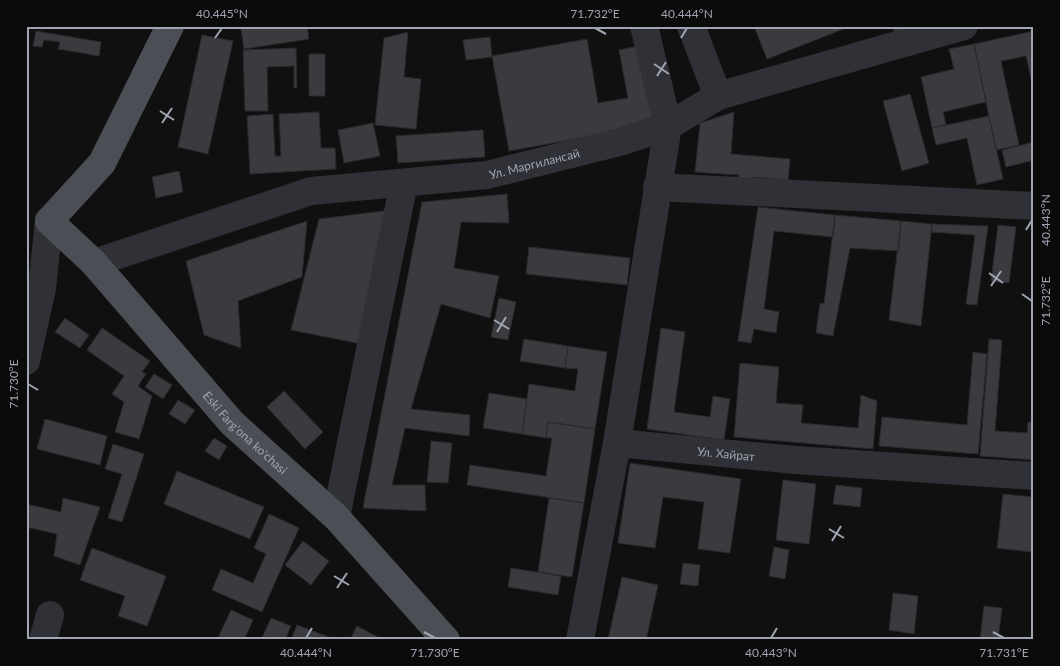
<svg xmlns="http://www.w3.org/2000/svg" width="1060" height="666" font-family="Lato,sans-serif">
  <rect width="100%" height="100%" fill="#101011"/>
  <path fill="#3a3a3f" stroke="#2a292d" d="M259,26H307L309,39L244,49L241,29Z
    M754,26H851L767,59Z
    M893,26H910L895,33Z
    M36,31L101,42L99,56L58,49L60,42L44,40L42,47L33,46Z
    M1034,31V93L1026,56L1001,61L1019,145L996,150L974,44Z
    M408,32L404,77L421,79L416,129L375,125L384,38Z
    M202,35L233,41L208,154L178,147Z
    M490,37L492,57L466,60L463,40Z
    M587,39L598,103L628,98L619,50L644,45L658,124L509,151L492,56Z
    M974,44L986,102L943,112L946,125L932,128L921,77L954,69L949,49Z
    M296,48L297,88H294V66L267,67L268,111H245L243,50Z
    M309,54H325V96H309Z
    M910,94L929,163L902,171L883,101Z
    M319,112L321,148H335L336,169L250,174L247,116L273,114L275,156H281L279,114Z
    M734,112L731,154L790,159L788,180L753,177V183L739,182V175L695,172L700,123Z
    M989,116L1003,179L977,185L967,138L936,145L932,128Z
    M373,123L380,156L344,163L338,130Z
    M483,130L485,157L398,163L396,136Z
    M1034,142V160L1006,167L1002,150Z
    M179,171L183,192L156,198L152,177Z
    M507,194L509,223L461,222L454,268L499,276L490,318L441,304L411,409L470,415L469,436L405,428L392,485H425L426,511L363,508L422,202Z
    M758,207L835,215L833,237L774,231L764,309L779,312L776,333L754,329L751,343L738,341Z
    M391,210L362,344L291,330L319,219Z
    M835,215L901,221L899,251L850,248L833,336L816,333L820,303L824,304Z
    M307,221L302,277L238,301L241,348L204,335L186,261Z
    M901,221L932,224L921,326L889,320Z
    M932,224L988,226L977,305L966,304L975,235L931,232Z
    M998,225L1016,227L1009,283L991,281Z
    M529,247L630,258L627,285L526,274Z
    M499,298L516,302L508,340L491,337Z
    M65,318L89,335L80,348L55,332Z
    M102,328L150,361L142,372L146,374L138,386L152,396L139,439L115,432L124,402L112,394L124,376L87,350Z
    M661,328L685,332L674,412L710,417L713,396L730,399L724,440L647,429Z
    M524,339L568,346L565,368L520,361Z
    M989,339L1002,340L995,431L1027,433L1028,422H1034V460L980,456Z
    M568,346L607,352L595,429L548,422L546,438L522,434L529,384L575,391L578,369L565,368Z
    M973,352L987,354L978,454L879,446L882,417L967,425Z
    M740,363L779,367L776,403L803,405L801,423L858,428L861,395L877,401L873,449L734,437Z
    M154,374L172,385L163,399L145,387Z
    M284,391L323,432L305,449L267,407Z
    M489,393L527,399L522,434L483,428Z
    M178,400L195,410L185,424L169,414Z
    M45,419L107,436L100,465L37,449Z
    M548,422L595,429L584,503L467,485L470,465L546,476L552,438H546Z
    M214,438L227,446L219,460L205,451Z
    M431,441L452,443L448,483L427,482Z
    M113,444L144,454L122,522L108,518L122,474L105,469Z
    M630,463L741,479L730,553L698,549L704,502L663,497L655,548L618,543Z
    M177,471L264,507L250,539L164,504Z
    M783,480L816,484L809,544L776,540Z
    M836,485L862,488L860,507L833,504Z
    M1003,494L1034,497V532L1031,552L997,548Z
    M63,498L100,507L80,565L54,556L57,534L26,527V504L61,512Z
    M549,498L584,503L572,577L538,572Z
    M269,514L299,528L262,612L212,590L221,569L253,583L266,554L254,548Z
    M303,541L329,561L311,585L285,565Z
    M774,547L789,550L785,579L769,576Z
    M92,548L166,576L147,626L118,616L125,596L80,580Z
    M683,563L700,565L698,586L680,584Z
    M511,568L561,576L558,595L508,587Z
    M622,577L658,585L646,640H608Z
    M893,593L918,596L914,634L889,630Z
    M984,606L1002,608L998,640H980Z
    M231,610L253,620L244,640H217Z
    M271,618L291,626L285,640H261Z
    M297,625L329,637L328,640H291Z
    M357,626L383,640H350Z"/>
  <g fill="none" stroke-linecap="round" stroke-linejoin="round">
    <g stroke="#303136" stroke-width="28">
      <path d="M691,26L718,96"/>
      <path d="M657,187L1034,206"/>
      <path id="s1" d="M94,263L311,191L487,175L620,142L668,126L718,96L964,26"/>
      <path d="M26,361L42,288L49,221"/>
      <path d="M617,443L668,126L644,26"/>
      <path d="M336,517L404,183"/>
      <path d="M43,640L50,615"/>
      <path id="s2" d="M580,640L617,443L796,460L1034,476"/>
    </g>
    <g stroke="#4c4e55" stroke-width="28">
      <path id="s3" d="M49,221L94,263L232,423L336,517L446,640"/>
      <path d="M49,221L102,163L170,26"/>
    </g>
  </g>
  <path fill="none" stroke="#a0a5b3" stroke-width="2" d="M595,28L606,34M215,38L222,28M681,38L687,28M654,64L669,74M657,76L666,62M160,111L174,120M162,123L172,108M1026,230L1032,220M989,273L1003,283M991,286L1001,271M1022,294L1032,301M494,320L509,329M497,332L506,317M28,384L38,390M829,529L844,538M832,541L841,526M334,576L349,585M337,588L347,573M424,632L435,638M993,632L1004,638M306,638L312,628M771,638L777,628"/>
  <g text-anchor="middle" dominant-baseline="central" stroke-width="4" stroke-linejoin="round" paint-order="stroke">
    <g font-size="12" fill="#a0a5b3" stroke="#0b0b0c">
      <text stroke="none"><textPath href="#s1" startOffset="454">Ул. Маргилансай</textPath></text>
      <text stroke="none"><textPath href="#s3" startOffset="289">Eski Farg'ona ko'chasi</textPath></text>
      <text stroke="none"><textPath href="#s2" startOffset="310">Ул. Хайрат</textPath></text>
    </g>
  </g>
  <rect width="1060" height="666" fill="none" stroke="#0b0b0c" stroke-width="55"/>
  <rect x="28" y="28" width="1004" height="610" fill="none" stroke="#a0a5b3" stroke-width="2"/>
  <g font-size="12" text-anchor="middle" fill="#a0a5b3">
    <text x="222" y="18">40.445°N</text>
    <text x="595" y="18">71.732°E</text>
    <text x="687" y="18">40.444°N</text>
    <text transform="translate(1046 220) rotate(-90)" y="4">40.443°N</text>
    <text transform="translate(1046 301) rotate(-90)" y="4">71.732°E</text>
    <text transform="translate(14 384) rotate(-90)" y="4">71.730°E</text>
    <text x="306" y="657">40.444°N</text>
    <text x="435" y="657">71.730°E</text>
    <text x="771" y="657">40.443°N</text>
    <text x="1004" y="657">71.731°E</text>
  </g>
</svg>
